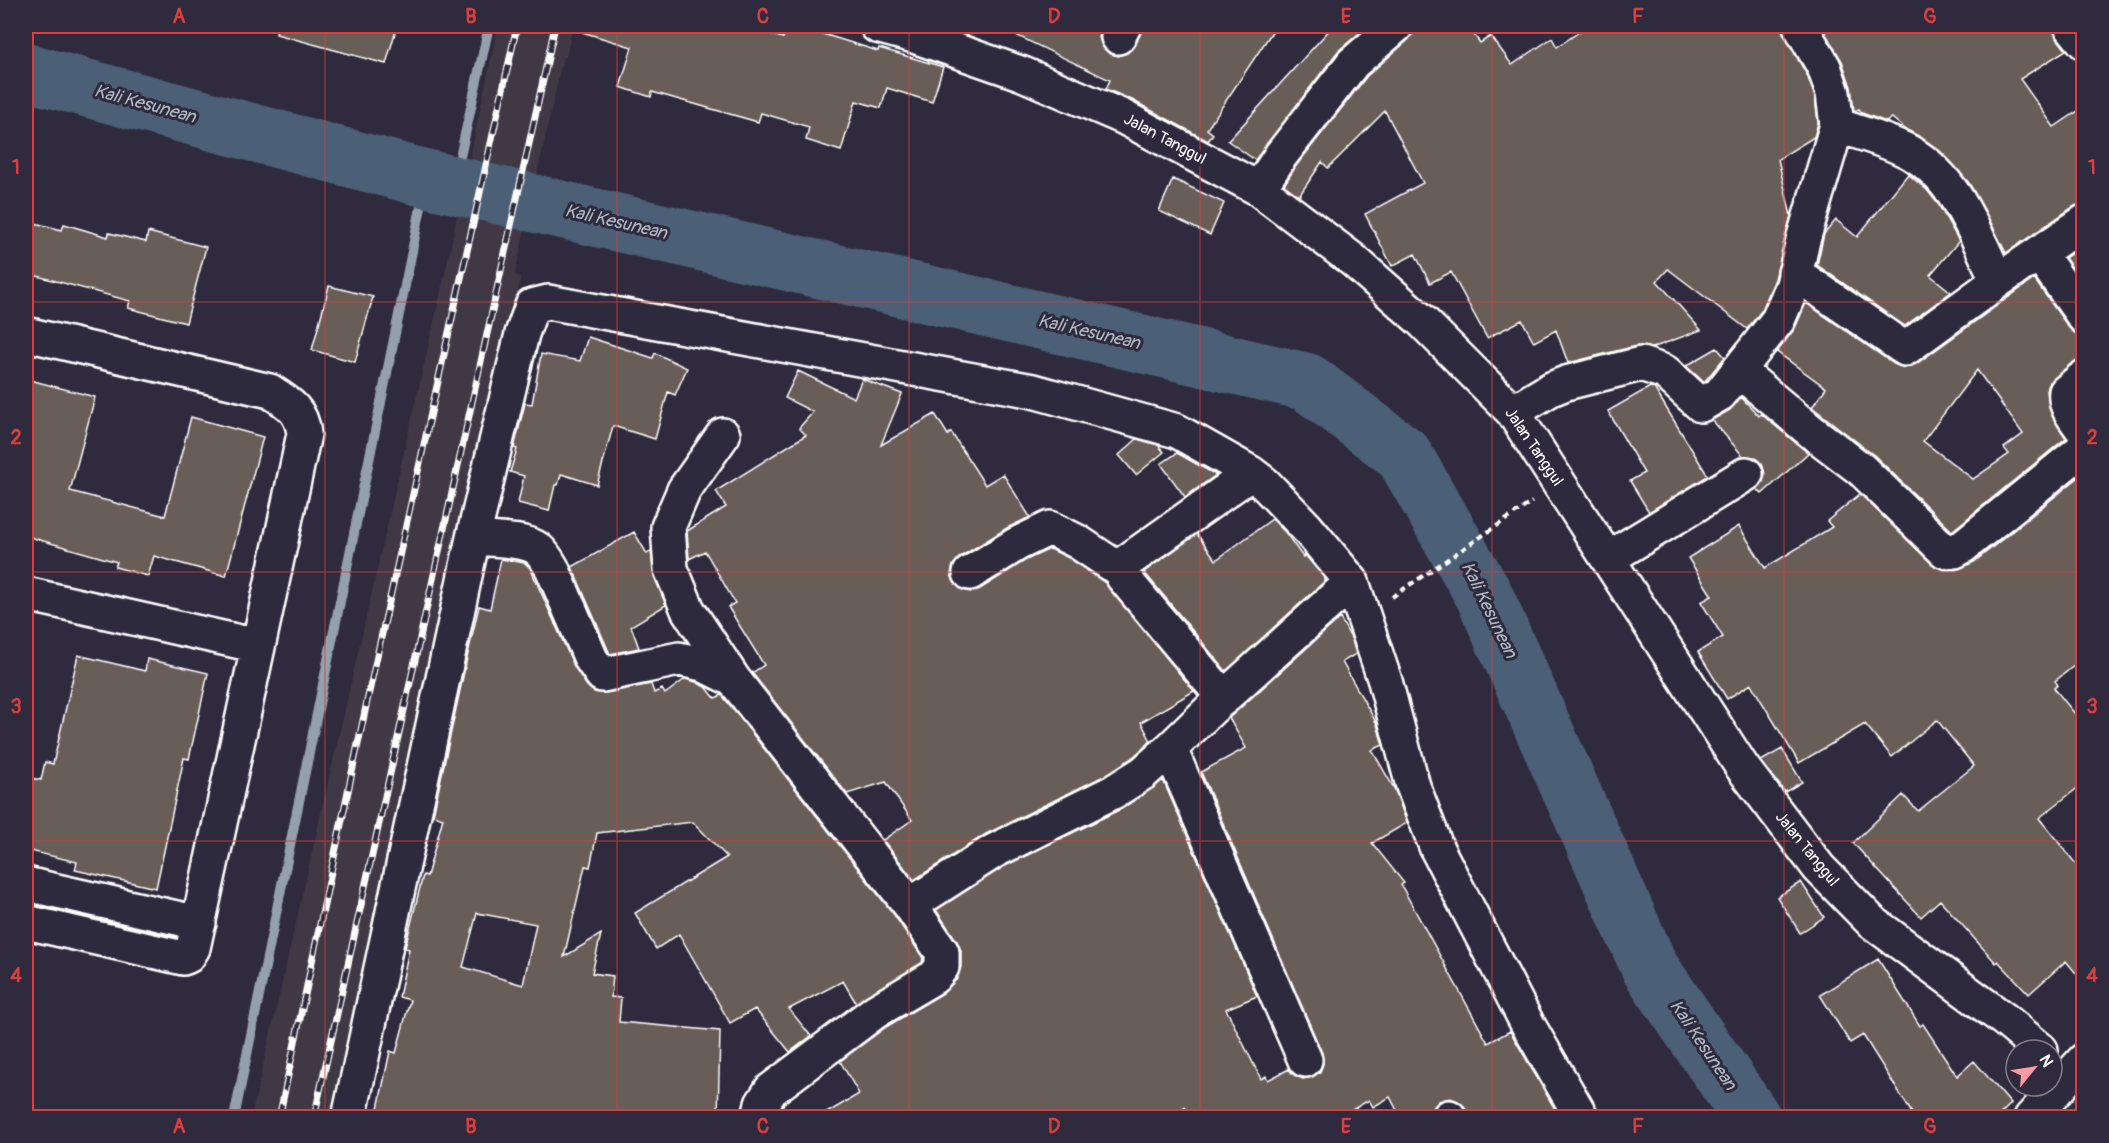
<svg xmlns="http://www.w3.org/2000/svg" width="2109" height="1143" font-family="Pangolin,sans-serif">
  <rect width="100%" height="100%" fill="#2f2a3d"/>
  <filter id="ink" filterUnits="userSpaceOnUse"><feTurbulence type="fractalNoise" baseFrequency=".0167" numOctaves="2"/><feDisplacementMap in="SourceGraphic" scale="12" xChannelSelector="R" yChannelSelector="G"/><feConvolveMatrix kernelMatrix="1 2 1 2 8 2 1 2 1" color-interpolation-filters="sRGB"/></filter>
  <g filter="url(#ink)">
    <path fill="#403945" d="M498,26H573L566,57H563L515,275L521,277L334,1117L251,1118L443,282Z"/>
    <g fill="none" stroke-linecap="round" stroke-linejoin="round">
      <path stroke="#94a0ad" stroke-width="10" d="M454,184L489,26
        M234,1118L427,178"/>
      <path stroke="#4c6177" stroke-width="58" d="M26,72L420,177L1307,382L1403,454L1484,595L1650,968L1752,1118"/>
    </g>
    <path fill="#695d58" stroke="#fff" stroke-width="1.5" fill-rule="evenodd" d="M277,26H397L386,64L276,34Z
      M583,26H743L783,38L787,26H797L878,51L879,48L943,67L932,102L887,88L881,108L856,101L841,151L806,140L809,127L761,113L758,122L652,92L651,97L620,87L632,47L582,32Z
      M997,26H1103L1099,37L1102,46L1109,53L1118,56L1127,53L1134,46L1140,35L1143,26H1276L1207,129L1213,134L1208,141L1132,100L1108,90L1106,89L1110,80Z
      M1333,26H1368L1338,51L1255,160L1228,141Z
      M1414,26H1468L1480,43L1491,36L1512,65L1552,38L1557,47L1588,26H1781L1784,35L1807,75L1815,97L1818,123L1814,137L1778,159L1791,216L1775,279L1762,310L1747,329L1668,269L1657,281L1701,330L1652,348L1636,346L1568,363L1556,330L1534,342L1522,320L1487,338L1451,272L1430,283L1415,254L1392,266L1365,214L1423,183L1385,111L1328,168L1322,162L1299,196L1284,185L1296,166L1367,76L1408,40L1413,33Z
      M1821,26H2053L2056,37L2066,50L2020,79L2054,127L2084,107V203L2073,207L2006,253L1989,219L1969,183L1940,151L1922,138L1905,129L1892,118L1886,122L1862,113L1859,109L1854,111L1851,87L1842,61Z
      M1908,174L1927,190L1938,204L1959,241L1930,275L1951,292L1905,326L1817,265L1824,234L1836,220L1857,237Z
      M1173,179L1224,203L1210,235L1159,211Z
      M31,222L62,230L64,224L108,237L109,233L146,242L148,232L206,247L186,323L128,308L130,301L26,273V241Z
      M2084,245V284L2065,258Z
      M2034,279L2069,328L2076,334L2084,335V359L2072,363L2054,378L2049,383L2047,391L2051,414L2066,438L1952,531L1875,456L1812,407L1826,388L1777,352L1795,328L1806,303L1894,364L1906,368L1916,364ZM1977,370L2023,434L2004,448L2009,454L1973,479L1923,441Z
      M329,286L373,297L355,362L312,350Z
      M588,337L653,358L655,353L687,368L675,395L668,392L655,439L613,426L597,485L561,474L558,485H555L549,511L518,503L524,476L510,472L517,449L514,448L525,403L532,404L541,354L580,361Z
      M1717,348L1725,357L1704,382L1686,366Z
      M798,371L854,398L862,379L902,394L881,445L935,414L948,435L951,432L985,485L1003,474L1030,517L1007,528L960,557L953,565L951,574L954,582L961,589L970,592L980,589L1026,560L1050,549L1069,558L1105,583L1194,691L1141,722L1151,741L1132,758L1104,776L986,834L914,880L883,840L912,820L886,782L847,794L752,673L764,665L728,607L735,603L705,551L689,559L687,531L726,507L716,491L806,435L799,428L813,412L785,398Z
      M26,379L95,397L70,491L165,516L191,417L263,437L226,576L154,556L148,576L115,567L117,562L26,536Z
      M1650,387L1654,388L1708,476L1649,512L1630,481L1644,473L1608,411Z
      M1741,397L1759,416L1761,414L1808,453L1762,494L1757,489L1763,482L1765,474L1762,464L1754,457L1743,456L1712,420L1730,410Z
      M1137,439L1158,445L1164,452L1136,475L1119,455Z
      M1177,453L1216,475L1185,497L1161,464Z
      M2084,473V658L2055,681L2058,685L2054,688L2084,725V783L2039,818L2084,874V983L2066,961L2029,994L1998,961L1996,963L1940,900L1921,917L1853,843L1903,795L1918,811L1974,766L1937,720L1892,757L1865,724L1799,763L1751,684L1727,699L1698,652L1723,637L1701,602L1712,596L1688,558L1739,526L1765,568L1832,527L1827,521L1860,494L1932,564L1944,570H1956L1974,562Z
      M1272,519L1285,532L1303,557L1305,555L1326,580L1226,671L1144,572L1197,534L1216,560Z
      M634,532L647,554L651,551L654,576L666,605L631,626L639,648L610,654L572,567Z
      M501,559L525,563L530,568L574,666L587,686L594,692L606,693L651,684L654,693L662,689L665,694L685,679L696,682L707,688L715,698L722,695L895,916L923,958L922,963L856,1003L843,981L789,1009L811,1036L790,1052L755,1009L730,1023L679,934L656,949L635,913L727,857L693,822L597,833L590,867L585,866L564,957L601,934L592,973L613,976L611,997L621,998L619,1022L720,1031L718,1118H376L390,1051L396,1053L410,1000L399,997L409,949L405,948L423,875L427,876L443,818L433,815L467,658L479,606L490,609ZM477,913L536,924L523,985L463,967Z
      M1340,618L1352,640L1356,654L1342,662L1377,724L1383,745L1372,750L1395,790L1407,823L1372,843L1404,883L1401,885L1488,1043L1510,1031L1560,1118H1468L1465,1107L1458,1101L1450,1098L1439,1101L1433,1108L1430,1118H1401L1390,1097L1373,1107L1369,1100L1338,1118H1191L1185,1107L1165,1118H818L859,1094L840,1061L886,1027L943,993L957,979L961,967V951L957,941L936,910L1003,867L1123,808L1163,780L1257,996L1226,1009L1261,1079L1266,1076L1268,1080L1289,1069L1294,1075L1303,1079L1312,1077L1320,1072L1323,1063L1322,1053L1201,772L1246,748L1229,718Z
      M78,655L145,671L147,659L208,673L189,759L184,758L156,888L75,870L77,862L26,850V777L41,780L45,762L53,764Z
      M1782,749L1802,782L1785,792L1761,761Z
      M1801,882L1824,917L1800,933L1777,897Z
      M1878,959L1920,1026L1923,1024L1957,1076L1974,1061L2011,1104L1996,1118H1915L1863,1035L1850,1043L1820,995Z"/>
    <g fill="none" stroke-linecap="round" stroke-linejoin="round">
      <defs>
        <path id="minor" d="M877,26L914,36L1023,74L1123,117L1259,189L1353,260L1422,321L1513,412L1742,767L1819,868L1872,922L2005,1020L2041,1050
          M2071,26L2084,42
          M1118,37L1124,26
          M1837,125C1862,134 1888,140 1911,153C1958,180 1975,235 1998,281
          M1259,189L1281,155L1353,63L1396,26
          M2039,253L2084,317
          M1795,273L1905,349L1998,281L2084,222
          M26,334L270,391C289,403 302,411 304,434L193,948L188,956L183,958L26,922
          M1739,371L1812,432L1862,470L1945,551H1955L1962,547L2084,448
          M2084,377L2066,392C2064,407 2075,419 2084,431
          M1513,412L1551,389L1566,383L1641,364L1665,372L1701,405L1720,394L1778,320L1793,285L1803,240L1837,125L1833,93L1824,67L1800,26
          M723,435L684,490L668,527L671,569L688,610L734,680L910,905L942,952V967L934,977L876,1011L771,1090L762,1104L759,1118
          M473,538C490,540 525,539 538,549C544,554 548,561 552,568L591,659L602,675L679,659L702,664L734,680
          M1609,558L1746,474
          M970,573L1017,544L1050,528L1078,542L1120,570
          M26,594L258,646
          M1224,698L1123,577L1120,570L1126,562L1251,473
          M26,884L199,923
          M910,905L994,851L1113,792L1143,773L1170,749
          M1305,1060L1170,749L1212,708L1352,582
          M1449,1117V1118
          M349,1118L473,538L522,334L532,306L548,302L1033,391L1177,431L1251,473L1264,483L1307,528L1352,582L1385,681L1413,786L1437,849L1527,1023L1582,1118
          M2031,1118L2084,1060"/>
      </defs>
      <use href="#minor" stroke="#fff" stroke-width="38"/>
      <path stroke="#fff" stroke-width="4" stroke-dasharray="6 4.5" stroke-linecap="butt" d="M1392,597L1532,502"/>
      <use href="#minor" stroke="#2f2a3d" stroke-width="33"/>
      <defs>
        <path id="rail" d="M279,1118L369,692L517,26
          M314,1118L555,26"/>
      </defs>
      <use href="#rail" stroke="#fff" stroke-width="7"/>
      <use href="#rail" stroke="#2f2a3d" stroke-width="4.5" stroke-dasharray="14" stroke-linecap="butt"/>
    </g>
  </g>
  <path fill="none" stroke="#da3e3e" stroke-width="1.5" stroke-opacity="0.55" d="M325,26V1118M617,26V1118M909,26V1118M1200,26V1118M1492,26V1118M1784,26V1118M26,302H2084M26,572H2084M26,841H2084"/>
  <g text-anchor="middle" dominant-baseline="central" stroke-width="6" stroke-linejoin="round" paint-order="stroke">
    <g font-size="16" fill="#fff" stroke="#2f2a3d">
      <text transform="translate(1165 139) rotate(28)">Jalan Tanggul</text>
      <text transform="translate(1534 447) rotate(56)">Jalan Tanggul</text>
      <text transform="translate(1807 849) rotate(51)">Jalan Tanggul</text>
    </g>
    <g font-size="18" font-style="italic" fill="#aeb8c2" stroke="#2f2a3d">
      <text transform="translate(145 104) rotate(15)">Kali Kesunean</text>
      <text transform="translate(616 222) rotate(13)">Kali Kesunean</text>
      <text transform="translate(1089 332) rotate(13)">Kali Kesunean</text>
      <text transform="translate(1489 610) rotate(64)">Kali Kesunean</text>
      <text transform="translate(1703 1045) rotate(56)">Kali Kesunean</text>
    </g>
  </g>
  <rect width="2109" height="1143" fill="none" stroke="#2f2a3d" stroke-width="66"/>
  <g transform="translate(2034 1068) rotate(60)"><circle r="28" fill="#2f2a3d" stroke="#827f8b" stroke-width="1.5"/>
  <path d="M0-4.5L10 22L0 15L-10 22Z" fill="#ff9aa2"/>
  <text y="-9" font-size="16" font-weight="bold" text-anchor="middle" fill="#ffffff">N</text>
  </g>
  <rect x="33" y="33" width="2043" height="1077" fill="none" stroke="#da3e3e" stroke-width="2"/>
  <g font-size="20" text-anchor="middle" font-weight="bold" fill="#da3e3e">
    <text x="179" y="23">A</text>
    <text x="471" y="23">B</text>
    <text x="763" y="23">C</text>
    <text x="1054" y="23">D</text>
    <text x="1346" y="23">E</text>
    <text x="1638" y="23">F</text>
    <text x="1930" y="23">G</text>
    <text x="16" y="174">1</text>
    <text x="2092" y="174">1</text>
    <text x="16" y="444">2</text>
    <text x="2092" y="444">2</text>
    <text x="16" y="713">3</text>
    <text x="2092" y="713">3</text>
    <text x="16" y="982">4</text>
    <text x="2092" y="982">4</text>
    <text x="179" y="1133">A</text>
    <text x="471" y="1133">B</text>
    <text x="763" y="1133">C</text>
    <text x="1054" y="1133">D</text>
    <text x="1346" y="1133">E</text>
    <text x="1638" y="1133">F</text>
    <text x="1930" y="1133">G</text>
  </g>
</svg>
